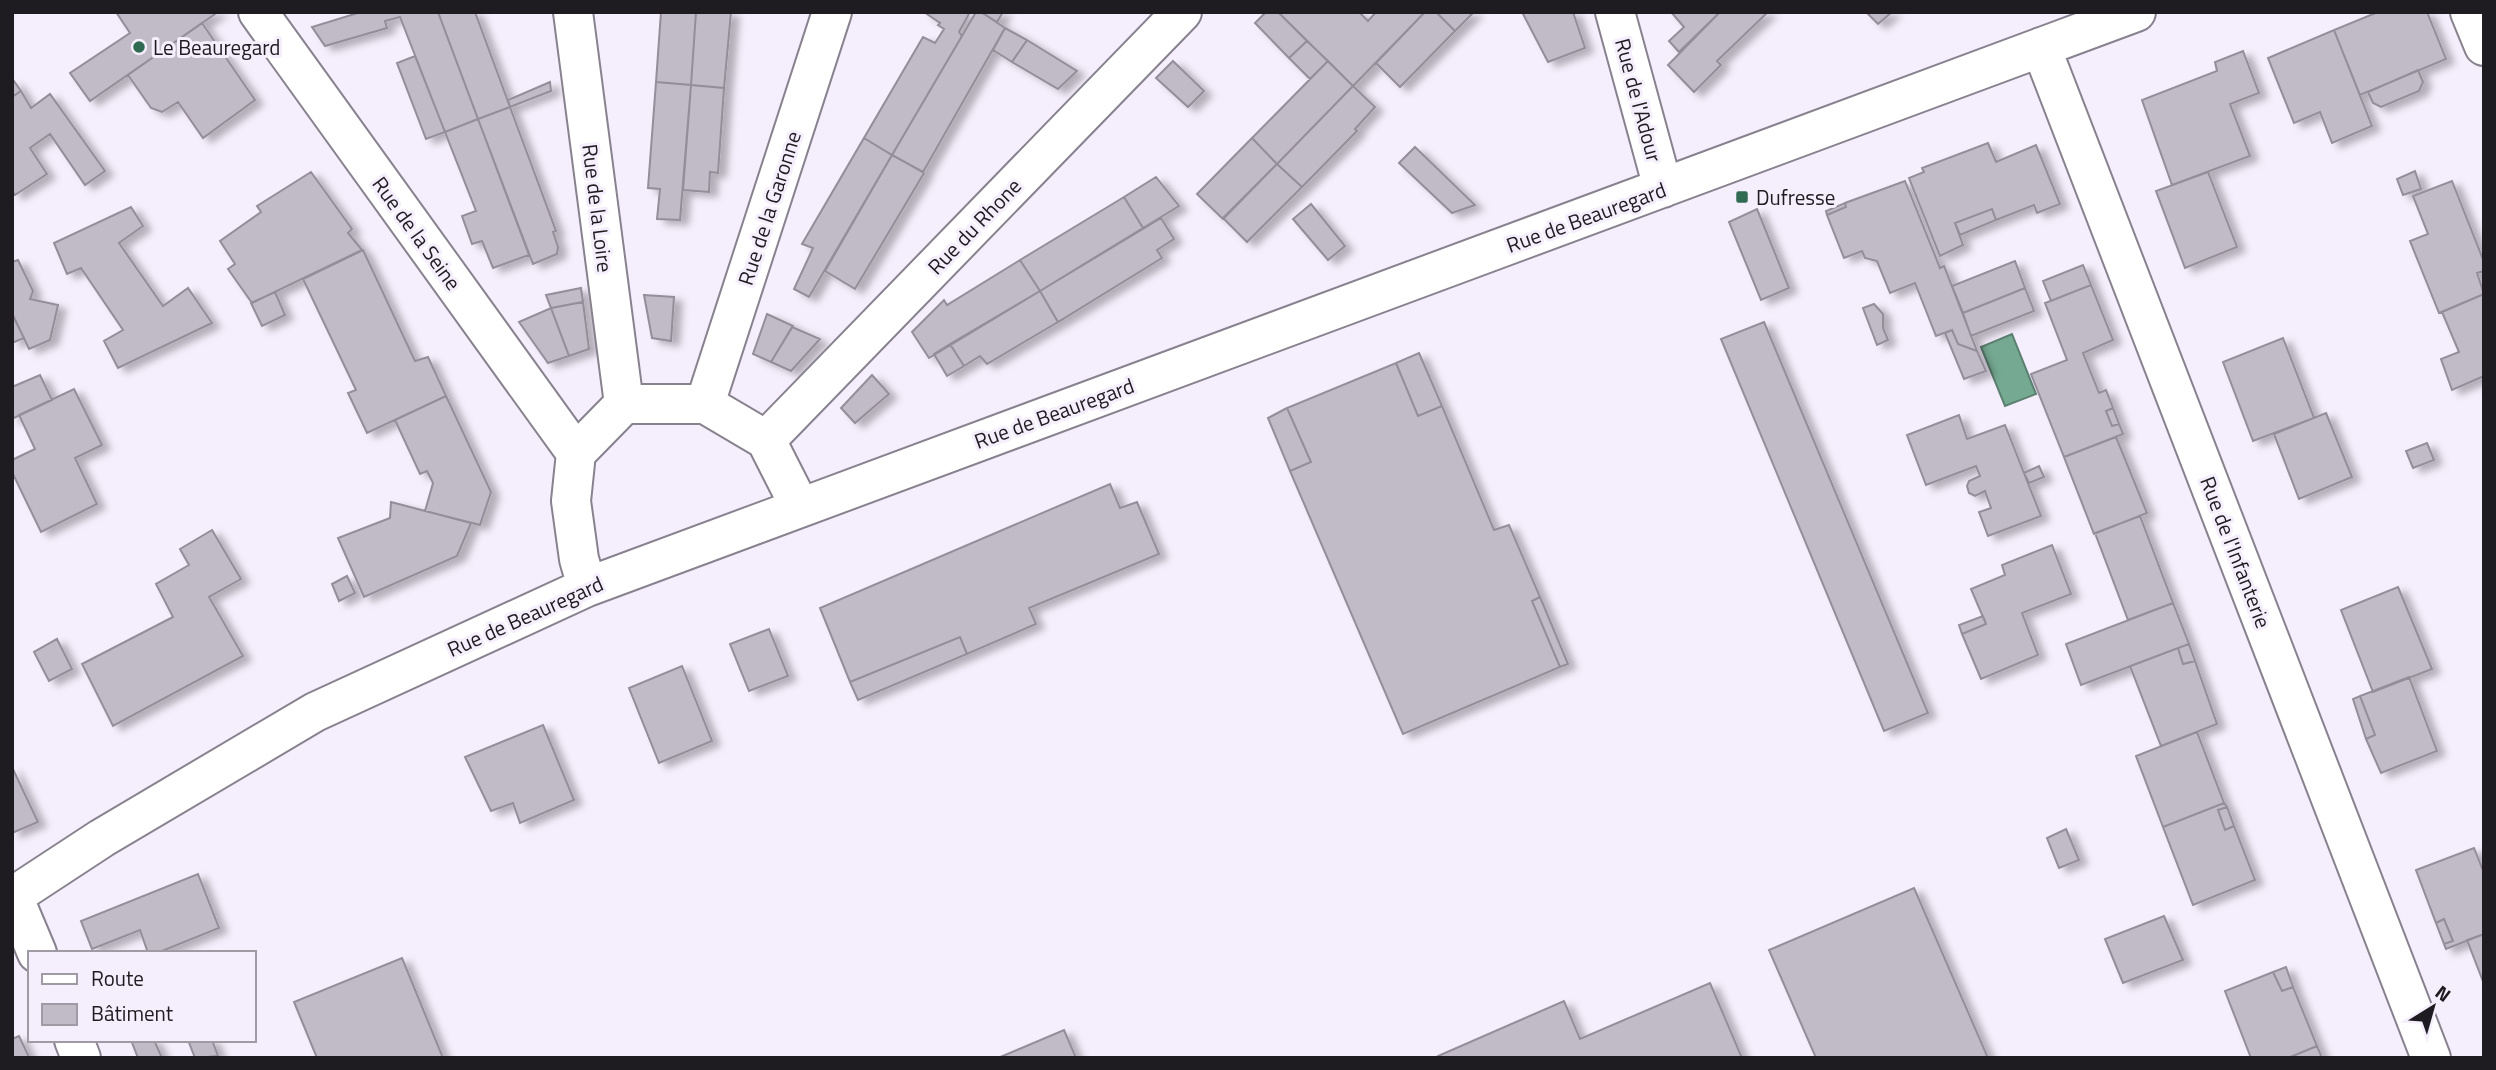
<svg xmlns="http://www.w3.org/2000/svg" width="2496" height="1070" font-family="'Titillium Web',sans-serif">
  <defs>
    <filter id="shadow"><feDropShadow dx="8" dy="4.5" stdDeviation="3.5" flood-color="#0004"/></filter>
  </defs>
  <rect width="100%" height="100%" fill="#f5eefc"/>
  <path fill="#75a992" stroke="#5b7f70" stroke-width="2" d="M2012,334L2036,394L2005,406L1981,347Z"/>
  <path fill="#c1bac7" stroke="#948d9a" stroke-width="2" filter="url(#shadow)" d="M116,12H218L90,101L70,73L130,33Z
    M361,12H438L478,119L445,132L400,17L385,21L387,28L325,46L312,27Z
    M438,12H475L510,107L478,119Z
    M661,12H696L691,85L656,82Z
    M696,12H731L724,88L691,85Z
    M924,12H970L959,32L962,36L892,155L864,138L923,37L935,43L944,29L938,25L940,23Z
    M976,12H981L1005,28L923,172L892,155Z
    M981,12H1003L997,22Z
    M1266,12H1278L1307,41L1289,58L1255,23Z
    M1278,12H1359L1368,21L1376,12H1425L1353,86Z
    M1425,12H1436L1455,31L1400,87L1376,63Z
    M1436,12H1474L1455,31Z
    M1522,12H1573L1585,48L1548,62Z
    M1671,12H1720L1679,52L1669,41L1684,27Z
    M1720,12H1768L1717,61L1721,65L1694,92L1668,65Z
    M1866,12H1892L1878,24Z
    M2378,12H2427L2446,59L2360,95L2334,30Z
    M202,23L255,100L203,138L178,102L162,112L151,108L128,75Z
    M1005,28L1027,40L1012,62L993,50Z
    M2334,30L2372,126L2332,143L2320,112L2294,123L2268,58Z
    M1027,40L1077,71L1058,89L1012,62Z
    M1307,41L1328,61L1310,79L1289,58Z
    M2243,51L2259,93L2230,104L2250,156L2172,185L2142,100L2217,71L2215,62Z
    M415,56L445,132L426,139L397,63Z
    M1173,61L1204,91L1188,107L1156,78Z
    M1328,61L1353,86L1277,164L1252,138Z
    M2418,70L2423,82L2419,91L2381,107L2373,103L2368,92Z
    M14,81L21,91L12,97V82Z
    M550,82L551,91L510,107L508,100Z
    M656,82L691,85L680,220L657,219L660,189L648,188Z
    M691,85L724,88L718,173L710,172L709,192L683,190Z
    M1353,86L1375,107L1355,129L1357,131L1302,187L1277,164Z
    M21,91L31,108L50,94L105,171L85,185L50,134L30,148L47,174L15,195L12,191V97Z
    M510,107L556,231L553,232L558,247L557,254L533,264L478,119Z
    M478,119L529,255L493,268L482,241L472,244L462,216L476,211L445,132Z
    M864,138L892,155L809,297L794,289L813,248L802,244Z
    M1252,138L1277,164L1223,219L1197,194Z
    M1988,143L1996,162L2036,145L2060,204L2037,213L2034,205L1996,220L1992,209L1955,223L1963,245L1940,256L1909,178L1924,172L1922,168Z
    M1415,147L1475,205L1452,213L1399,163Z
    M892,155L924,173L855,289L825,271Z
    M1277,164L1302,187L1247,242L1223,218Z
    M2415,171L2421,189L2403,195L2397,179Z
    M311,172L352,229L348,233L362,250L252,303L228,269L235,264L220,241L261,212L257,206Z
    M2208,172L2237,247L2185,268L2156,191Z
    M1156,177L1179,206L1143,228L1124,197Z
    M1905,181L1940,268L1944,266L1977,351L1958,344L1952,330L1936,336L1915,283L1890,293L1877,261L1865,258L1862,251L1844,258L1827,215L1846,207L1845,203Z
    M2452,181L2484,262V271L2477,273L2484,294L2439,313L2410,241L2428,234L2413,196Z
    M1124,197L1143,228L1040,291L1020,260Z
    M1845,203L1846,207L1827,215L1826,211Z
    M1311,204L1345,246L1328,260L1293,219Z
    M131,207L143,226L119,243L163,306L188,288L212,323L118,368L104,341L123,330L81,268L67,274L54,243Z
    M1757,209L1789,288L1761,300L1729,222Z
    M1992,209L1996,220L1960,235L1955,223Z
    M1161,218L1174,239L1157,250L1162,258L1058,322L1040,291Z
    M363,250L415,361L428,357L446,396L367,433L348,393L356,390L303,279Z
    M18,260L33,291L30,299L58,305L50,340L29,349L12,313V262Z
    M1020,260L1040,291L929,358L912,332L944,300L947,305Z
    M2015,261L2025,288L1963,313L1952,286Z
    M2083,265L2091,285L2051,301L2043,281Z
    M2091,285L2113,340L2083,353L2099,393L2106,390L2113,408L2106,411L2112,426L2119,424L2123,434L2064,457L2031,374L2067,360L2045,303Z
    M581,288L583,302L551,308L546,295Z
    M2025,288L2034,311L1971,336L1963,313Z
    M1040,291L1058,322L987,364L980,356L964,366L950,344Z
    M275,292L285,315L262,326L251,303Z
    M2484,294V376L2452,390L2441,359L2459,352L2442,312Z
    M644,295L674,297L671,341L652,338Z
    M583,302L589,349L569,356L551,308Z
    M1874,304L1883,314V328L1888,340L1877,345L1863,308Z
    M551,308L569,356L548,363L519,322Z
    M12,314L24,338L12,343Z
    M767,314L793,326L771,362L753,354Z
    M1764,322L1928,713L1884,731L1721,339Z
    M792,327L820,339L791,371L771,362Z
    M1952,330L1958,344L1977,351L1986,371L1964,379L1945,333Z
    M2283,338L2314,418L2253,441L2223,362Z
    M950,344L964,366L947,376L934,354Z
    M1419,353L1442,406L1418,416L1396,363Z
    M1396,363L1418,416L1442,406L1494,530L1509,525L1540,597L1532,601L1560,667L1403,734L1290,471L1311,462L1287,408Z
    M40,375L52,400L12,419V387Z
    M872,375L889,394L855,423L841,408Z
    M74,389L102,445L75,458L97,504L41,532L12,472V460L35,449L19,415Z
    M446,396L491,492L480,525L425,511L433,483L427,471L420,474L395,420Z
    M1287,408L1311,462L1290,471L1268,418Z
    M2113,408L2119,424L2112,426L2106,411Z
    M2326,413L2352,477L2299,499L2274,434Z
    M1959,415L1967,439L2005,425L2041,516L1988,536L1979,512L1991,508L1985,491L1975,496L1969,493L1967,486L1969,481L1980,476L1976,466L1926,485L1907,435Z
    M2116,437L2147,513L2094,534L2064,457Z
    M2427,443L2434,460L2413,468L2406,451Z
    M2039,466L2044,477L2029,483L2024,473Z
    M1110,484L1120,508L1137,502L1159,554L1029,608L1036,624L967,654L960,637L850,682L820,608Z
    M391,502L471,523L457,556L364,597L338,538L390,518Z
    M2140,516L2173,603L2128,620L2095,533Z
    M212,530L241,579L209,597L243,656L113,726L82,664L173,617L156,584L189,565L180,549Z
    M2052,545L2071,594L2022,613L2038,655L1981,679L1962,634L1986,624L1971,589L2005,575L2002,565Z
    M347,576L355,593L339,601L332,584Z
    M2398,587L2432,669L2373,692L2341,610Z
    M1540,597L1568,664L1560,667L1532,601Z
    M2173,603L2189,644L2081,685L2066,644Z
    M1983,616L1986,624L1962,634L1959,625Z
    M769,629L788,676L749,691L730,644Z
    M960,637L967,654L858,700L850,682Z
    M57,639L72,669L49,681L34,652Z
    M2189,644L2195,661L2183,664L2178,648Z
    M2178,648L2183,664L2195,661L2217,724L2161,746L2130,666Z
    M682,666L712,741L659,763L629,688Z
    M2409,677L2437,751L2381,773L2366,739L2375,735L2360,696Z
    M2360,696L2375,735L2366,739L2353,699Z
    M543,725L574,800L520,823L513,803L491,811L465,757Z
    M2197,732L2224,803L2163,827L2136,756Z
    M12,767L38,822L12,833Z
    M2224,803L2227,807L2218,810L2225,830L2234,826L2255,880L2193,905L2163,827Z
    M2227,807L2234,826L2225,830L2218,810Z
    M2066,829L2079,860L2059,868L2047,838Z
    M2474,848L2484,873V934L2446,949L2444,944L2453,941L2444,919L2436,923L2416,870Z
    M198,874L219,928L157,953H148L140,930L92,949L81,921Z
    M1914,888L1988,1058H1816L1769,950Z
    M2164,916L2183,960L2123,983L2105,939Z
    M2444,919L2453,941L2444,944L2436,923Z
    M2484,934V984L2467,940Z
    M402,958L443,1058H317L294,1002Z
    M2286,967L2293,987L2282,991L2273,972Z
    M2273,972L2282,991L2293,987L2317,1046L2288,1058H2251L2225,991Z
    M1710,983L1742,1058H1439L1438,1056L1564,1001L1580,1039Z
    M1064,1030L1076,1058H998Z
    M19,1036L29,1057L12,1058V1039Z
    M131,1040H154L162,1058H138Z
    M188,1040H212L218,1056L195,1058Z
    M2317,1046L2322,1058H2288Z"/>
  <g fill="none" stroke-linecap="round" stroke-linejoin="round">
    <defs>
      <path id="minor" d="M258,12L576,453
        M573,12L624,404
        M1615,12L1663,188
        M2470,12L2484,46
        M2041,47L2431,1058
        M705,404L832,12
        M766,440L1182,12
        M587,587L579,559L571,501L576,453L624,404H705L766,440L800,507
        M13,896L37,953
        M12,897L102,838L315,712L587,587L2136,12
        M74,1040L81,1058"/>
    </defs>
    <use href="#minor" stroke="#88828f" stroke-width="42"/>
    <use href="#minor" stroke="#fff" stroke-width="38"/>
  </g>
  <g fill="#306a53" stroke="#f5eefc" stroke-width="2.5">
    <circle cx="139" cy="47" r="7"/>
    <rect x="1735" y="190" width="14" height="14" rx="3.5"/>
  </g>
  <g text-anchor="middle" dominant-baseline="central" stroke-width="6" stroke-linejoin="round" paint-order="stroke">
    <g font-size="21" fill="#1e1c20" stroke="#f5eefc" text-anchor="start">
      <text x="153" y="47">Le Beauregard</text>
      <text x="1756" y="197">Dufresse</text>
    </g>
    <g font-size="21" fill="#1e1c20" stroke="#f5eefc">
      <text transform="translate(1639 100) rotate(75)">Rue de l'Adour</text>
      <text transform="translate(598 208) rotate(83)">Rue de la Loire</text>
      <text transform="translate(769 208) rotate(-72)">Rue de la Garonne</text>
      <text transform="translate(1586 217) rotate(-20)">Rue de Beauregard</text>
      <text transform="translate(974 226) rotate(-46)">Rue du Rhone</text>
      <text transform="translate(417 233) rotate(54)">Rue de la Seine</text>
      <text transform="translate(1054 413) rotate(-20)">Rue de Beauregard</text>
      <text transform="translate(2236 552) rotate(69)">Rue de l'Infanterie</text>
      <text transform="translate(525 616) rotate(-24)">Rue de Beauregard</text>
    </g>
  </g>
  <rect width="2496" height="1070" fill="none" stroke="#1e1c20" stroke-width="28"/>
  <rect x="28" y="951" width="228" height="91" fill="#f5eefc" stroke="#9f9aa4" stroke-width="2"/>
  <rect x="42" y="974" width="35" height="10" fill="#ffffff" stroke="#9f9aa4" stroke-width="2"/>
  <text x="91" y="986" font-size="21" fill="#1e1c20">Route</text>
  <rect x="42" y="1004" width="35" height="21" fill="#c1bac7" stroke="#9f9aa4" stroke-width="2"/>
  <text x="91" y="1021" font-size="21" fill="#1e1c20">Bâtiment</text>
  <g transform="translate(2433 1007) rotate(37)" stroke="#f5eefc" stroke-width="5" paint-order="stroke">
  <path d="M0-5L12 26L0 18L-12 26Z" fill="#1e1c20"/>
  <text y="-10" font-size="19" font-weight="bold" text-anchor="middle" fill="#1e1c20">N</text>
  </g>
</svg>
